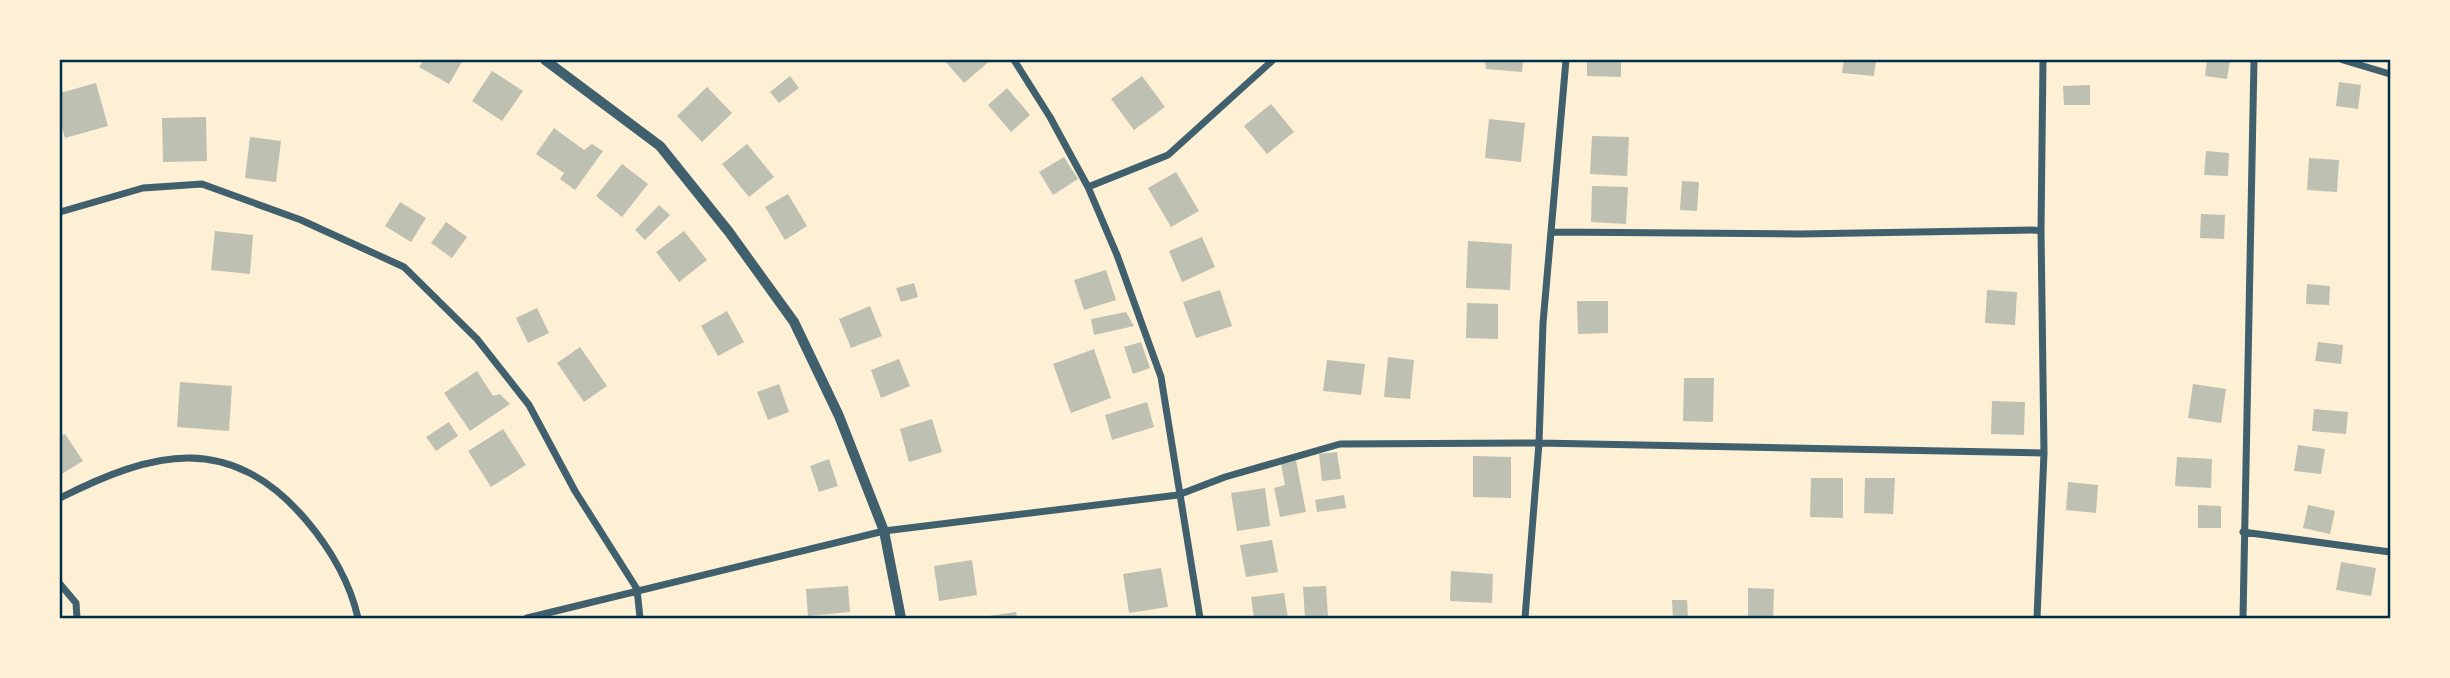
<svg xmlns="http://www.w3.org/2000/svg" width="2450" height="678" font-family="'Fira Sans',sans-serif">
  <rect width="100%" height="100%" fill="#fdf0d5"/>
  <path fill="#bec0b2" d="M424,60H463L449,84L419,67Z
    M944,60H991L964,83Z
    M1485,60H1523L1522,72L1486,69Z
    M1587,60H1621V77L1587,76Z
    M1844,60H1876L1874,76L1842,73Z
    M2207,60H2230L2227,79L2205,76Z
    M492,71L523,91L502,121L472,101Z
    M790,76L799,88L779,103L770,92Z
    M1142,76L1165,107L1134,130L1111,99Z
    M2339,82L2361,85L2358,109L2336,106Z
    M96,83L108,126L65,138L60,120V93Z
    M2090,85V105H2064L2063,86Z
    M707,87L732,113L702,142L677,116Z
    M1007,88L1030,115L1011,132L988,105Z
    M1271,104L1294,132L1267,154L1244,126Z
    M206,117L207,161L163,162L162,118Z
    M1489,119L1525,123L1521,162L1485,158Z
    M554,128L584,150L592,144L603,151L575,190L560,179L564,173L536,154Z
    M1592,136L1629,137L1627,176L1590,174Z
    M250,137L281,141L276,182L245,178Z
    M747,144L774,177L749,197L722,164Z
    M2206,151L2229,153L2228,176L2204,175Z
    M1064,157L1078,179L1053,195L1039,172Z
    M2309,158L2339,160L2337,192L2307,190Z
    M622,164L648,184L622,217L596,196Z
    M1176,172L1199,211L1171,227L1148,188Z
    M1682,181L1699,182L1697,211L1680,210Z
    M1592,186L1628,187L1626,224L1591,222Z
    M788,194L807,226L785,240L765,207Z
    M400,202L426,218L411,242L385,226Z
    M659,205L670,215L645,240L635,230Z
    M2201,214L2225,215L2224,239L2200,238Z
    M446,222L467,237L452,258L431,243Z
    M215,231L253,235L250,274L211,270Z
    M684,231L707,260L679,282L656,252Z
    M1202,237L1215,267L1182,282L1169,251Z
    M1468,241L1512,244L1510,290L1466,288Z
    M1106,270L1116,300L1084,310L1074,280Z
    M914,283L918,297L901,302L896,288Z
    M2307,284L2330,286L2329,305L2306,304Z
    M1220,290L1232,326L1196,338L1183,302Z
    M1987,290L2017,292L2015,325L1985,323Z
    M1577,301H1608V333L1578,334Z
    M1467,303L1498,304V339L1466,338Z
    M870,306L882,336L851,348L839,319Z
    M537,308L549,333L528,343L516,318Z
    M727,311L744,342L718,356L701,326Z
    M1126,312L1134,326L1094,335L1091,319Z
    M1141,342L1150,368L1133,374L1124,347Z
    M2318,342L2343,345L2341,364L2315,361Z
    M580,347L607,386L584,402L557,363Z
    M1094,349L1111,398L1071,413L1053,364Z
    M1388,357L1414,360L1410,399L1384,397Z
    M899,359L910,386L881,398L871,370Z
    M1327,360L1365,364L1361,395L1323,391Z
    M477,371L493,396L500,394L510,404L470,431L444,393Z
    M1684,378H1714L1713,422L1683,421Z
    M180,382L232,386L229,431L177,427Z
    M779,384L789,412L768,420L757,392Z
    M2193,384L2226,389L2221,423L2188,418Z
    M1992,401L2025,402L2024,435L1991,434Z
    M1147,402L1154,427L1112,440L1105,415Z
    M2314,409L2348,412L2346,434L2312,431Z
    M932,419L942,452L909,462L900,429Z
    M449,422L458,436L436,451L426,437Z
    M503,429L526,465L491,487L468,451Z
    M65,434L83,461L60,475V437Z
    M2298,445L2325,449L2321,474L2294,471Z
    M1337,452L1341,479L1322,481L1319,454Z
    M1473,456L1511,457V498L1473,497Z
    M2177,457L2212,459L2211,488L2175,486Z
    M829,459L838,486L819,492L810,466Z
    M1296,460L1306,512L1280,517L1274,488L1285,485L1281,464Z
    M1811,478H1843V518L1810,517Z
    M1865,478H1895L1893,514L1864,513Z
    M2068,482L2098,485L2096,513L2066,510Z
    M1265,488L1270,526L1237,531L1231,493Z
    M1344,495L1346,508L1317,512L1315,500Z
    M2198,505L2221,506V528H2198Z
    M2308,505L2335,511L2330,534L2303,528Z
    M1272,540L1278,572L1246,577L1240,545Z
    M972,560L977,595L939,601L934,566Z
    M2341,562L2376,568L2371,596L2336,590Z
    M1161,568L1168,607L1129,613L1123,574Z
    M1451,571L1493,574L1492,603L1450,601Z
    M848,586L850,612L808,616L806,589Z
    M1326,586L1328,616L1305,618L1303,587Z
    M1748,588L1774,589L1773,618H1748Z
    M1284,593L1288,618H1254L1251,597Z
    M1672,600H1687L1688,618H1673Z
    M1016,612L1017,618H982V617Z"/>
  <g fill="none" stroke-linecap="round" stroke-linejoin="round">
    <path stroke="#3f606c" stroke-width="7" d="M1014,60L1050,117L1088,187L1117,255L1161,377L1200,618
      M2343,60L2390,74
      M1088,187L1168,155L1273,60
      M60,212L143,188L202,184L301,220L404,267L477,339L529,405L575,491L637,589L640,618
      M1552,232L1800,234L2041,230
      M60,498C153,451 230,431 306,520C329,547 350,582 358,618
      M2243,532L2390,552
      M60,584L76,603L77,618
      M527,618L884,531L1178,495L1225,477L1340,444L1539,443L2044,453
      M1525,618L1539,443L1543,323L1566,60
      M2037,618L2044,453L2041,230L2043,60
      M2243,618L2254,60"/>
    <path stroke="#3f606c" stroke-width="10" d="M545,60L660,146L729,232L794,322L839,416L884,531L901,618"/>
  </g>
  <rect width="2450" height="678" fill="none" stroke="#fdf0d5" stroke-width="122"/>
  <rect x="61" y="61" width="2328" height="556" fill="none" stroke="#003049" stroke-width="2.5"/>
</svg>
